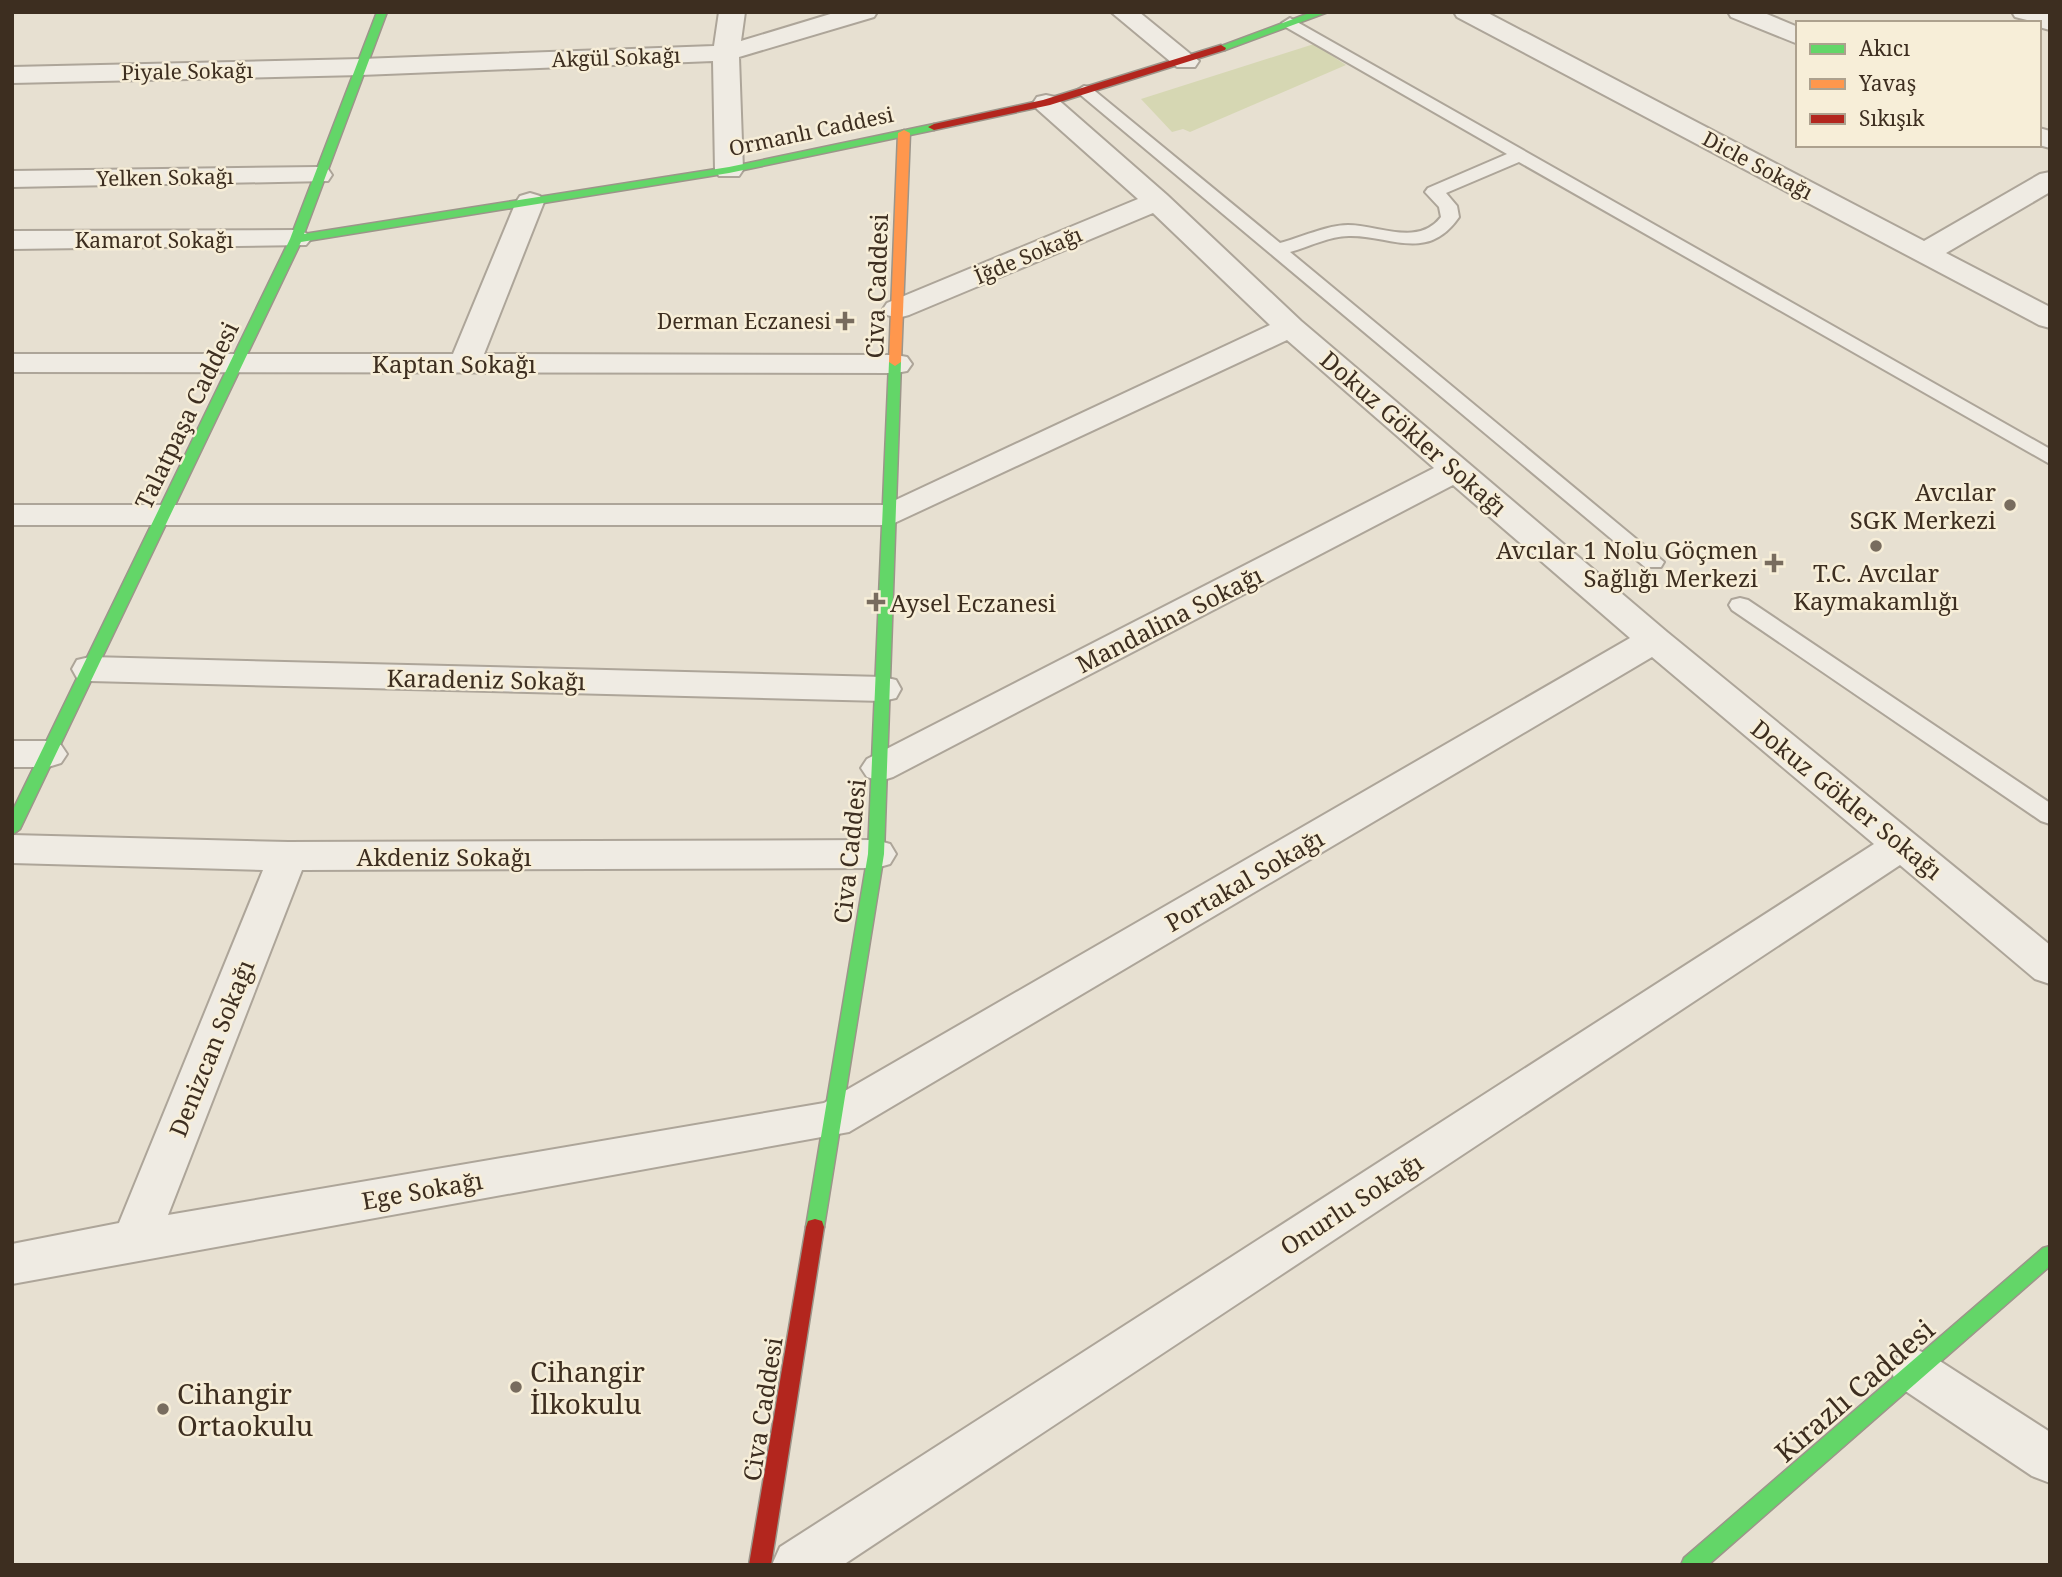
<svg xmlns="http://www.w3.org/2000/svg" width="2062" height="1577" font-family="'Noto Serif',serif">
  <rect width="100%" height="100%" fill="#e7e0d1"/>
  <path fill="#d6d7b3" d="M1314,44L1346,65L1190,132L1183,129L1172,132L1141,99Z"/>
  <g fill="none" stroke-linecap="round" stroke-linejoin="round">
    <defs>
      <path id="lane" d="M1290,18L2050,449V464L1519,162L1446,193L1457,206L1459,217C1427,263 1391,235 1349,236C1330,236 1308,247 1290,252L1664,562L1661,567H1645L1076,91L1084,86L1090,87L1280,243C1300,238 1327,225 1348,225C1379,225 1418,247 1441,217L1439,207L1425,192L1428,188L1507,154L1284,26L1282,23Z
        M1740,598L1748,600L2050,803V824L2041,821L1732,610L1729,605L1732,600Z"/>
      <path id="street" d="M719,12H745L741,41L837,12H877L874,17L739,57L743,170L739,176H719L715,170L713,61L361,75L12,83V67L361,59L714,46Z
        M1111,12H1139L1199,61L1195,67H1177Z
        M1454,12H1486L1924,241L2040,174L2050,172V192L1946,253L2050,307V328L2039,325L1457,17Z
        M1728,12H1762L1798,27V44L1731,17Z
        M2012,12L2050,13V30L2039,27V23L2015,17Z
        M1046,95L1055,97L1167,195L1301,321L1667,632L2050,945V984L2035,979L1900,865L843,1565H772L780,1547L1874,844L1652,657L849,1132L12,1284V1244L119,1223L263,870L12,863V835L288,842L876,840L890,844L896,854L890,864L876,868L302,870L168,1215L824,1103L1630,638L1453,485L893,777L880,781L867,777L861,768L867,759L1434,468L1287,340L890,525H12V505H885L1270,325L1153,213L909,315L898,318L887,315L883,309L887,303L1138,199L1037,109L1033,103L1037,97Z
        M2039,128L2050,131V148L2039,145Z
        M318,167L328,169L332,175L328,181L12,187V171Z
        M530,193L540,196L544,202L484,354L896,355L907,357L912,364L907,371L896,373L12,372V354H453L516,202L520,196Z
        M296,230L306,233L311,239L306,245L12,249V231Z
        M90,657L883,677L896,680L901,689L896,698L883,701L90,681L77,678L72,669L77,660Z
        M12,741H48L61,745L67,754L61,763L48,767H12Z
        M1915,1349L1932,1356L2050,1432V1483L2032,1476L1898,1386L1891,1371L1898,1356Z"/>
      <path id="fast" d="M377,12H387L304,234L729,167L934,124L940,127L934,130L729,173L301,242L20,829L12,835V812L290,239Z
        M1312,12H1328L1225,50L1216,48Z
        M895,358L901,362L884,854L824,1227L822,1233L815,1235L808,1233L806,1227L868,854L889,362Z
        M2050,1246V1266L1708,1565H1681L1684,1558L2043,1248Z"/>
      <path id="slow" d="M904,130L910,133L901,362L895,366L889,362L898,133Z"/>
      <path id="jam" d="M1221,45L1226,48L1225,50L1050,105L934,130L928,127L934,124L1043,100Z
        M815,1219L822,1221L824,1227L771,1565H749L806,1227L808,1221Z"/>
    </defs>
    <use href="#lane" stroke="#ada599" stroke-width="4"/>
    <use href="#street" stroke="#ada599" stroke-width="4"/>
    <use href="#fast" stroke="#9c958a" stroke-width="3"/>
    <use href="#slow" stroke="#9c958a" stroke-width="3"/>
    <use href="#jam" stroke="#9c958a" stroke-width="3"/>
    <use href="#lane" fill="#efebe3" fill-rule="evenodd"/>
    <use href="#street" fill="#efebe3" fill-rule="evenodd"/>
    <use href="#fast" fill="#63d668" fill-rule="evenodd"/>
    <use href="#slow" fill="#ff974d" fill-rule="evenodd"/>
    <use href="#jam" fill="#b3261e" fill-rule="evenodd"/>
  </g>
  <g fill="#786c5e" stroke="#f7eed8" stroke-width="2.5">
    <path d="M841.5 310.5h7v7h7v7h-7v7h-7v-7h-7v-7h7z"/>
    <circle cx="2010" cy="505" r="7"/>
    <circle cx="1876" cy="546" r="7"/>
    <path d="M1770.5 552.5h7v7h7v7h-7v7h-7v-7h-7v-7h7z"/>
    <path d="M872.5 591.5h7v7h7v7h-7v7h-7v-7h-7v-7h7z"/>
    <circle cx="516" cy="1387" r="7"/>
    <circle cx="163" cy="1409" r="7"/>
  </g>
  <g text-anchor="middle" dominant-baseline="central" stroke-width="5" stroke-linejoin="round" paint-order="stroke">
    <g font-size="21" fill="#3d2e20" stroke="#f7eed8">
      <text transform="translate(616 57) rotate(-2)">Akgül Sokağı</text>
      <text transform="translate(187 71) rotate(-1)">Piyale Sokağı</text>
      <text transform="translate(811 131) rotate(-12)">Ormanlı Caddesi</text>
      <text transform="translate(1758 165) rotate(28)">Dicle Sokağı</text>
      <text transform="translate(165 177) rotate(-1)">Yelken Sokağı</text>
      <text x="154" y="240">Kamarot Sokağı</text>
      <text transform="translate(1028 255) rotate(-23)">İğde Sokağı</text>
    </g>
    <g font-size="21" fill="#3d2e20" stroke="#f7eed8" text-anchor="end">
      <text x="831" y="321">Derman Eczanesi</text>
    </g>
    <g font-size="24" fill="#3d2e20" stroke="#f7eed8">
      <text transform="translate(876 286) rotate(-88)">Civa Caddesi</text>
      <text x="454" y="363">Kaptan Sokağı</text>
      <text transform="translate(186 415) rotate(-64)">Talatpaşa Caddesi</text>
      <text transform="translate(1414 433) rotate(41)">Dokuz Gökler Sokağı</text>
      <text transform="translate(1169 619) rotate(-27)">Mandalina Sokağı</text>
      <text transform="translate(486 679) rotate(1)">Karadeniz Sokağı</text>
      <text transform="translate(1847 799) rotate(39)">Dokuz Gökler Sokağı</text>
      <text transform="translate(849 851) rotate(-84)">Civa Caddesi</text>
      <text x="444" y="856">Akdeniz Sokağı</text>
      <text transform="translate(1244 880) rotate(-30)">Portakal Sokağı</text>
      <text transform="translate(211 1048) rotate(-68)">Denizcan Sokağı</text>
      <text transform="translate(422 1190) rotate(-10)">Ege Sokağı</text>
      <text transform="translate(1351 1204) rotate(-33)">Onurlu Sokağı</text>
      <text transform="translate(762 1409) rotate(-81)">Civa Caddesi</text>
    </g>
    <g font-size="24" fill="#3d2e20" stroke="#f7eed8" text-anchor="end">
      <text x="1996" y="491">Avcılar<tspan x="1996" dy="28">SGK Merkezi</tspan></text>
      <text x="1758" y="549">Avcılar 1 Nolu Göçmen<tspan x="1758" dy="28">Sağlığı Merkezi</tspan></text>
      <text x="1876" y="572" text-anchor="middle">T.C. Avcılar<tspan x="1876" dy="28">Kaymakamlığı</tspan></text>
      <text x="890" y="602" text-anchor="start">Aysel Eczanesi</text>
    </g>
    <g font-size="28" fill="#3d2e20" stroke="#f7eed8" text-anchor="start">
      <text x="530" y="1371">Cihangir<tspan x="530" dy="32">İlkokulu</tspan></text>
      <text x="177" y="1393">Cihangir<tspan x="177" dy="32">Ortaokulu</tspan></text>
    </g>
    <g font-size="28" fill="#3d2e20" stroke="#f7eed8">
      <text transform="translate(1854 1390) rotate(-41)">Kirazlı Caddesi</text>
    </g>
  </g>
  <rect width="2062" height="1577" fill="none" stroke="#3d2e20" stroke-width="28"/>
  <rect x="1796" y="21" width="245" height="126" fill="#f7eed8" stroke="#ada18e" stroke-width="2"/>
  <rect x="1810" y="44" width="35" height="10" fill="#63d668" stroke="#ada18e" stroke-width="2"/>
  <text x="1859" y="56" font-size="21" fill="#3d2e20">Akıcı</text>
  <rect x="1810" y="79" width="35" height="10" fill="#ff974d" stroke="#ada18e" stroke-width="2"/>
  <text x="1859" y="91" font-size="21" fill="#3d2e20">Yavaş</text>
  <rect x="1810" y="114" width="35" height="10" fill="#b3261e" stroke="#ada18e" stroke-width="2"/>
  <text x="1859" y="126" font-size="21" fill="#3d2e20">Sıkışık</text>
</svg>
